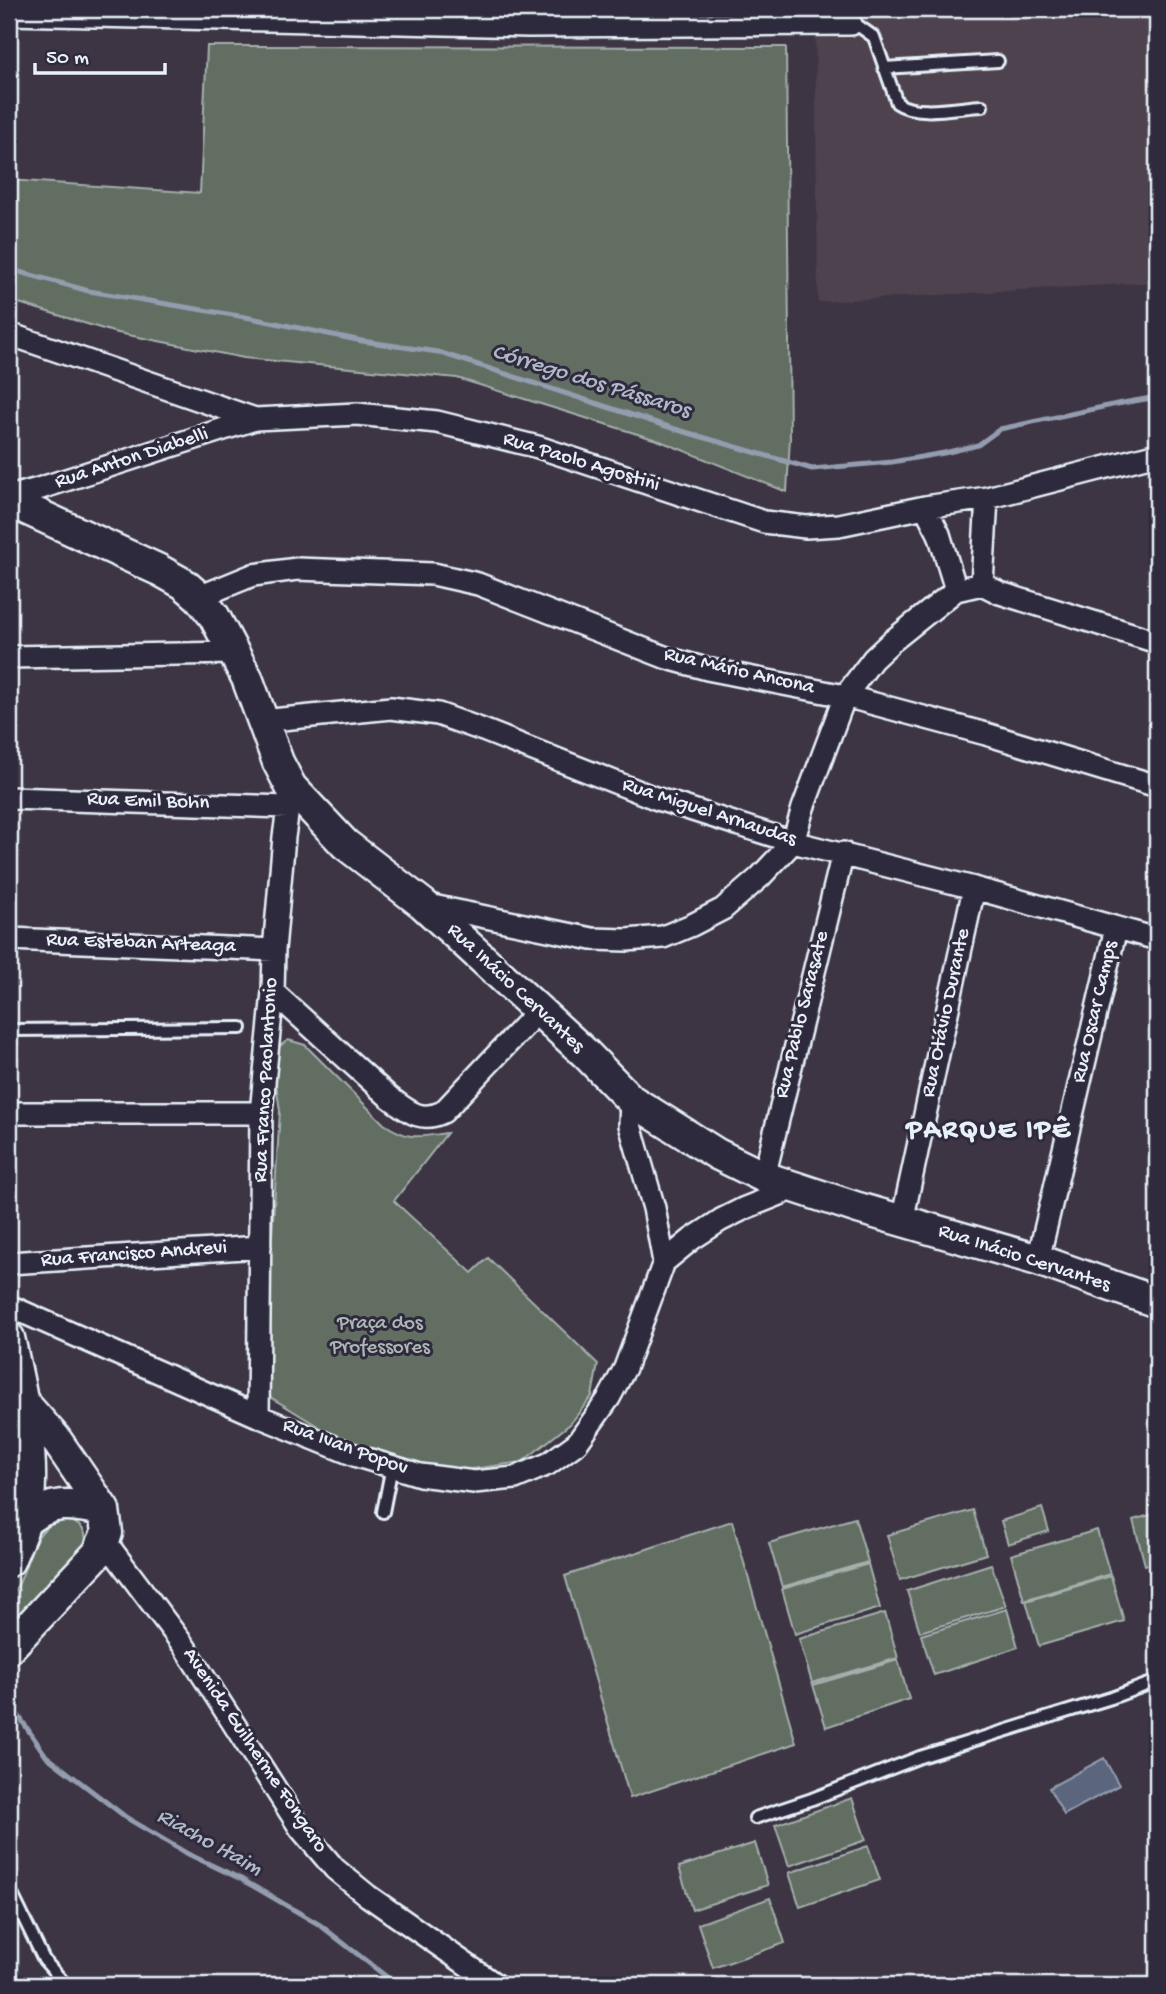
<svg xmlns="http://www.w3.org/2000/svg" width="1166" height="1994" font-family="'Gochi Hand',sans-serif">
  <rect width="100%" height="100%" fill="#3d3544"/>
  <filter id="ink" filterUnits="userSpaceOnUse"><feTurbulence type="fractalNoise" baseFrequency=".0143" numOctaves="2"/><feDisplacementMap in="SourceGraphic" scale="14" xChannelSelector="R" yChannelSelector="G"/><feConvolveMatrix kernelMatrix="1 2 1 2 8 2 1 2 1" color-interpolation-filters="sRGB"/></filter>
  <g filter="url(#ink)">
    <path fill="#4e434d" d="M815,9H1157V282L818,302Z"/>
    <path fill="#626e62" stroke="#a5b0ad" stroke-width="2" d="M207,46L786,47L790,437L787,492L660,441L457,378L244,358L113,332L9,300V180L200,193Z
      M288,1040L305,1045L384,1124C410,1141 418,1137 447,1133L394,1201L472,1273L488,1258L598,1364L592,1396L570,1424L522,1462L437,1474L349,1445L262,1392L280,1111L276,1084L270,1062L277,1048Z
      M1042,1508L1049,1531L1008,1544L1001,1521Z
      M973,1510L986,1554L900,1580L887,1535Z
      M1157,1513V1561L1145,1565L1133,1520Z
      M855,1518L868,1562L782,1587L769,1543Z
      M62,1520C79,1521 90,1531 84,1548L9,1624C9,1617 7,1608 9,1601C10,1594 17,1588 20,1581C31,1556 32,1528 62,1520Z
      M732,1521L796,1743L630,1798L565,1576Z
      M1097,1530L1110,1574L1024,1600L1011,1555Z
      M868,1564L880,1608L795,1634L782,1589Z
      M991,1564L1006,1606L920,1632L907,1591Z
      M1111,1576L1124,1621L1039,1646L1026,1601Z
      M1007,1609L1018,1647L934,1675L921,1635Z
      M885,1613L898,1658L812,1683L799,1639Z
      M898,1660L909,1699L826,1727L813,1685Z
      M852,1798L866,1840L789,1866L775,1825Z
      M755,1843L768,1885L692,1910L679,1867Z
      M868,1846L880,1880L800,1907L789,1873Z
      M770,1898L785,1943L713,1968L698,1924Z"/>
    <path fill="#5b657e" stroke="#939daf" stroke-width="2" d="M1104,1758L1119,1785L1064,1815L1049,1788Z"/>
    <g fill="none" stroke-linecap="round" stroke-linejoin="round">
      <path stroke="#939daf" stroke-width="5" d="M9,269L89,291L251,318L362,341L438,352L675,429L812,469L892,462L944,453L978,445L1000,429L1117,404L1157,397
        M18,1715L46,1756L127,1818L186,1853L241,1879L320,1925L397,1985"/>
      <defs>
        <path id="service" d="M851,24L860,27L874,37L897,103C917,117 958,107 982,106
          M884,68L998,61
          M9,1030L241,1028
          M383,1512L392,1466
          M755,1818L812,1799L920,1757L1111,1698L1157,1681
          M9,1888L44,1960L66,1985"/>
        <path id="minor" d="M9,14L528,26L851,24
          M9,334L255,419L357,414L437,422L538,447L764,522L806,527L839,525L925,507L987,498L1157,454
          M9,497L38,489L255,419
          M925,507L939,534L956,590
          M982,584L1000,593L1157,642
          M982,584L987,498
          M199,597L253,575L297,569L433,574L478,584L667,658L707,669L845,696L986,734L1157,786
          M9,657L235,653
          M262,721L391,708L438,714L483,730L655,798L793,842L974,888L1157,939
          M9,798L288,807
          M423,904L592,939L627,940L663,937L692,925L723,909L760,877L793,842L803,808L845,696L873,659L891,642L956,590L982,584
          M9,939L274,950
          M273,992L389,1097C408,1111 420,1123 443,1112L539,1010
          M631,1100L630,1125L654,1208L664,1262
          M9,1113H261
          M764,1177L843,853
          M902,1221L974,888
          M1038,1260L1116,928
          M9,1263L260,1247
          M9,1306L258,1416L357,1456L420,1475L474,1482L515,1478L548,1464L577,1443L609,1398L625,1368L664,1262L692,1239L721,1220L745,1208L795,1188
          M258,1416L261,1113L273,992L274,950L284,837L291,787
          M105,1541L184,1646L301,1829L335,1869L368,1896L496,1985"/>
        <path id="secondary" d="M9,501L159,570L184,584L199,597L214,616L247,678L278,762L291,787L345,844L423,904L586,1054L631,1100L717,1154L764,1177L858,1208L1038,1260L1157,1302
          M9,1338C21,1390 39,1469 25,1521C21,1535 14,1548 9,1561
          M25,1521C55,1499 71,1504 104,1510
          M9,1648L98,1553L107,1533L104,1510L55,1438L24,1403"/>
      </defs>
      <use href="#service" stroke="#e8f1f8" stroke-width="16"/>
      <use href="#minor" stroke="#e8f1f8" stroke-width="26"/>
      <use href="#secondary" stroke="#e8f1f8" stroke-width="35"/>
      <use href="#service" stroke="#2f2a3d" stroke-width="10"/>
      <use href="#minor" stroke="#2f2a3d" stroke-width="21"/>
      <use href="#secondary" stroke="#2f2a3d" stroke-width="30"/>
    </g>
  </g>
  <g text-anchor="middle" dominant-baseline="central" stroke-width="6" stroke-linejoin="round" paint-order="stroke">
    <g font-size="21" fill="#e8f1f8" stroke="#2f2a3d">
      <text transform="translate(132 459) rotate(-18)">Rua Anton Diabelli</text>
      <text transform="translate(581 463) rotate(17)">Rua Paolo Agostini</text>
      <text transform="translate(739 672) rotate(13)">Rua Mário Ancona</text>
      <text transform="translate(148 802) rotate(2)">Rua Emil Bohn</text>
      <text transform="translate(709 813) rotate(18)">Rua Miguel Arnaudas</text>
      <text transform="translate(141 944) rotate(2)">Rua Esteban Arteaga</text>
      <text transform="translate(515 989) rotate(43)">Rua Inácio Cervantes</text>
      <text transform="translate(1096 1012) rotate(-77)">Rua Oscar Camps</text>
      <text transform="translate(947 1013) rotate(-78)">Rua Otávio Durante</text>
      <text transform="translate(803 1015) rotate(-76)">Rua Pablo Sarasate</text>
      <text transform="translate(267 1080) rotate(-87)">Rua Franco Paolantonio</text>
      <text transform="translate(134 1255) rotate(-4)">Rua Francisco Andrevi</text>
      <text transform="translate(1024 1259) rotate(18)">Rua Inácio Cervantes</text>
      <text transform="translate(345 1448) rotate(20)">Rua Ivan Popov</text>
      <text transform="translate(254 1751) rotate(56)">Avenida Guilherme Fongaro</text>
    </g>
    <g font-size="21" fill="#acb6b4" stroke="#2f2a3d">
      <text x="380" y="1324">Praça dos<tspan x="380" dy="24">Professores</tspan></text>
    </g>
    <g font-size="23" font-style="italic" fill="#b0b9c7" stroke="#2f2a3d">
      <text transform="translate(591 382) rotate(17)">Córrego dos Pássaros</text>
      <text transform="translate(209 1843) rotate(29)">Riacho Itaim</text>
    </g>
    <g font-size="28" font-weight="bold" letter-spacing="2" fill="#e8f1f8" stroke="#2f2a3d">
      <text x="989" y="1131">PARQUE IPÊ</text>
    </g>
  </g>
  <rect width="1166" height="1994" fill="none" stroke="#2f2a3d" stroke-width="35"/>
  <rect x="18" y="18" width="1131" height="1959" fill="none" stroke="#e8f1f8" stroke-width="2.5" filter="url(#ink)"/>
  <path d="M35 63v10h130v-10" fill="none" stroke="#e8f1f8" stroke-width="3.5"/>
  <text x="46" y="63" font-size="21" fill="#e8f1f8" stroke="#2f2a3d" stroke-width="5" paint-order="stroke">50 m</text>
</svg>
